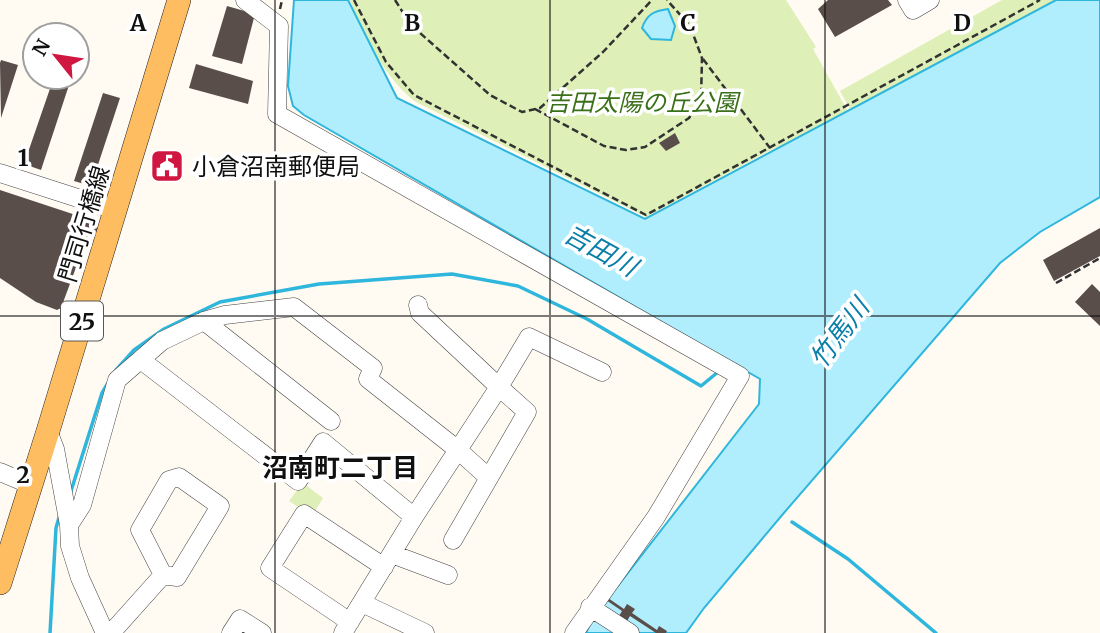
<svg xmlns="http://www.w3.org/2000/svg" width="1100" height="633" font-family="Merriweather,'Noto Sans JP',serif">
  <rect width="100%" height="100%" fill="#fffaf2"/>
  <path fill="#deefb7" d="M350,0H786L816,47L813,49L850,115L771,150L646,217L416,102C388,82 361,33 350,0Z
    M1002,0H1055L852,113L840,91Z
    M303,483L323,498L312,516L289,501Z"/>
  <path fill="#b1eefd" stroke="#2fb6dc" stroke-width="2" d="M294,0H348L397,98L645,219L1056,0H1100V197L1040,232L1000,263L783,514L704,608L686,633H586L593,618L759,404L760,379L304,115L293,106L288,86Z
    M668,9L675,26L671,40L651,39L642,28C647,14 654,11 668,9Z"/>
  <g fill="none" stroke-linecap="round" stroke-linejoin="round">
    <path stroke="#2fb6dc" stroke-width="3.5" d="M116,370L134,350L164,329L220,302L319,284L452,274L518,286L587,319L701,386L718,372
      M71,491L102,393L108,383
      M792,522L848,559L936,633
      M50,633L56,528L60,514"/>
  </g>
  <path fill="#5a4e4b" d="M828,0H888L892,5L835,37L818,9Z
    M227,6L255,14L242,64L212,56Z
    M1,60L18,65L1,118L0,63Z
    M196,64L253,81L248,104L189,88Z
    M54,77L70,82L41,170L24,164Z
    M103,93L120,98L91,186L74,181Z
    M675,133L680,143L666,151L659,143Z
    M0,190L100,223L94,237L88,235L61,308L57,310L36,302L0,278Z
    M1100,228V256L1054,281L1043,260Z
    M1092,284L1100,292V326L1075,302Z
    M608,598L624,609L627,604L635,609L632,613L657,630L659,626L667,631L666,633H656L630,616L627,621L619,616L622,611L606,600Z"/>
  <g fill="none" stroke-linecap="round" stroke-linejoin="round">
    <defs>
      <path id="minor" d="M245,0L279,26L277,114L740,376L656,517L574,633
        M907,0L913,10L930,0
        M0,173L115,210
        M418,305L420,313L499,387L529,337L602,372
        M204,321L331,421
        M141,360L298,481L323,442L414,517
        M48,431L55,449L69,525L70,546L80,578L105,633
        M0,472L31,485
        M179,477L220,506L177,577L163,575L140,530L169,480Z
        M69,525L82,505L117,380L162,341L204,321L225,315L294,307L373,368L368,379L458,450L489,478
        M392,554L448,575
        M362,603L425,633
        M590,607L630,633
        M350,622L270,568L304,514L384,567
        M111,633L163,575
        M231,633L240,619L262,633
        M343,633L414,517L499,387L527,412L453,540"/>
      <path id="major" d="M0,583L48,431L179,0"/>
    </defs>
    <use href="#minor" stroke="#434343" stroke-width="19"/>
    <use href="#major" stroke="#212121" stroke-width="24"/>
    <path stroke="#323232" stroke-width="2.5" stroke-dasharray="7 3.5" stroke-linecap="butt" d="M354,0L386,62L414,95L646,215L1040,0
      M395,0L411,25L490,95L522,112L540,108L603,52L652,0
      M280,9L282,0
      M703,59L770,148
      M535,109L604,146L626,150L645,147L689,118L701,100L702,58L690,26L667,0
      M1056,283L1100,258"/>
    <use href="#minor" stroke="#fff" stroke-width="18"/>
    <use href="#major" stroke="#ffbd62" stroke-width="23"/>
  </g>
  <path fill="none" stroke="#101010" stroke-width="2" stroke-opacity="0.55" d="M275,0V633M550,0V633M825,0V633M0,316H1100"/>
  <defs>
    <symbol id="civic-square" viewBox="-11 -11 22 22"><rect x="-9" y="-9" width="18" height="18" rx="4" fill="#d01741" stroke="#fff"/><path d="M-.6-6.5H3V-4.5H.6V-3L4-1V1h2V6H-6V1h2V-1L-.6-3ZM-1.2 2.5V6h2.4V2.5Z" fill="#fff"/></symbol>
  </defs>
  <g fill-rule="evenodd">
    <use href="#civic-square" x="148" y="147" width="38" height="38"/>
  </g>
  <g text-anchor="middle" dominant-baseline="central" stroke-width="7" stroke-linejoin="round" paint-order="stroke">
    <rect fill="#fff" stroke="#585858" stroke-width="2" x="61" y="301.5" width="42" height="39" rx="5"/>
    <g font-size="23" font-weight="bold" fill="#101010">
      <text x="82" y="321">25</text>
    </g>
    <g font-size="24" font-style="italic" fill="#397018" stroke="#fff">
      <text x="642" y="102">吉田太陽の丘公園</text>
    </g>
    <g font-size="24" fill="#101010" stroke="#fff" text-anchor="start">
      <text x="192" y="166">小倉沼南郵便局</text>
    </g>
    <g font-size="24" fill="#101010" stroke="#fff">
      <text transform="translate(84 224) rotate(-73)">門司行橋線</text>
    </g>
    <g font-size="26" font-style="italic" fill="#0a7fa9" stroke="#fff">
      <text transform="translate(601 250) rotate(29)">吉田川</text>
      <text transform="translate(839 333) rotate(-53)">竹馬川</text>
    </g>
    <g font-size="26" font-weight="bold" fill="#101010" stroke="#fff">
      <text x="340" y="467">沼南町二丁目</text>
    </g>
  </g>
  <g font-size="23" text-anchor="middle" font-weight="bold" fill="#101010" stroke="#fff" stroke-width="7" stroke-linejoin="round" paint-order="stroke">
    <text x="138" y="31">A</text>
    <text x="412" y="31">B</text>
    <text x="688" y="31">C</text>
    <text x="962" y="31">D</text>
    <text x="23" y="166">1</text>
    <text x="23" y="483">2</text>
  </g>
  <g transform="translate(56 56) rotate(300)"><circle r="33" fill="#ffffff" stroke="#9f9f9f" stroke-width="2"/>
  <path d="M0-5L12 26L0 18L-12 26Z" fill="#d01741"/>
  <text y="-10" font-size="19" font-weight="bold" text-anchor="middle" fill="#101010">N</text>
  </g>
</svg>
